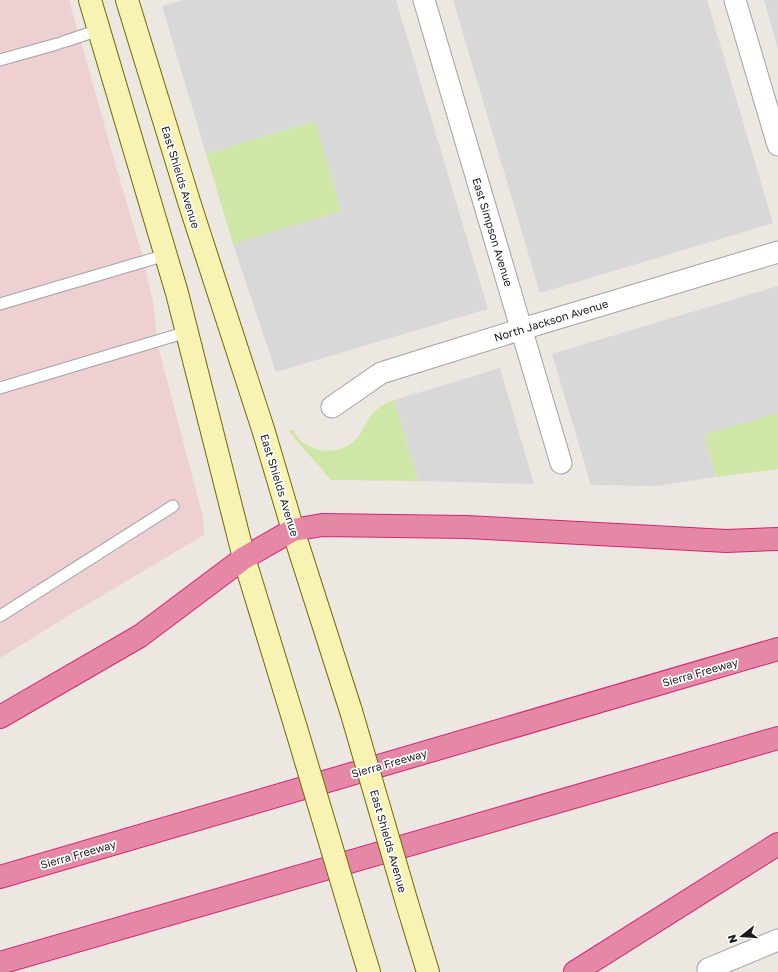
<svg xmlns="http://www.w3.org/2000/svg" width="778" height="972" font-family="'Golos Text',sans-serif">
  <rect width="100%" height="100%" fill="#ede7e1"/>
  <path fill="#d9d8d8" d="M183,0H396L488,309L276,372L233,244L341,211L314,121L206,154L162,6Z
    M453,0H707L773,223L540,293Z
    M764,0H778V49Z
    M778,286V413L704,435L716,477L656,486L591,485L552,354Z
    M500,368L534,484L418,481L394,400Z"/>
  <path fill="#eecfd2" d="M0,0H69L117,170L143,258L153,302L158,346L203,517L204,535L76,611L0,658Z"/>
  <path fill="#cfe7a6" d="M315,121L341,211L233,244L206,154Z
    M394,400L418,481L331,480L290,433L289,431L293,430C295,433 297,437 300,440C302,442 305,444 308,445C323,455 343,452 356,439C362,433 364,425 369,418C375,409 384,404 394,400Z
    M778,413V469L716,477L704,435Z"/>
  <g fill="none" stroke-linecap="round" stroke-linejoin="round">
    <defs>
      <path id="service" d="M63,42L99,30
        M0,60L57,44
        M0,304L166,255
        M0,388L187,332
        M0,616L173,506"/>
      <path id="minor" d="M424,0L561,463
        M735,0L778,145
        M332,407L381,373L522,329L778,252
        M709,972L708,969L778,940"/>
      <path id="secondary" d="M90,0L177,293L244,558L296,728
        M127,0L191,208L263,429L293,530L351,711
        M407,903L428,972
        M352,916L369,972"/>
      <path id="motorway" d="M0,717L140,636L244,558L293,530L322,525L466,527L636,536L726,541L778,539
        M0,877L778,649
        M0,963L778,738
        M575,972L778,844"/>
    </defs>
    <use href="#service" stroke="#a2a2a2" stroke-width="13"/>
    <use href="#minor" stroke="#a2a2a2" stroke-width="23"/>
    <use href="#secondary" stroke="#6e6b06" stroke-width="24"/>
    <use href="#motorway" stroke="#d22678" stroke-width="24"/>
    <use href="#service" stroke="#fff" stroke-width="11"/>
    <use href="#minor" stroke="#fff" stroke-width="21"/>
    <use href="#secondary" stroke="#f8f2b3" stroke-width="22"/>
    <use href="#motorway" stroke="#e488a6" stroke-width="22"/>
    <defs>
      <path id="secondary-bridge" d="M351,711L407,903
        M296,728L352,916"/>
    </defs>
    <use href="#secondary-bridge" stroke="#6e6b06" stroke-width="24" stroke-linecap="butt"/>
    <use href="#secondary-bridge" stroke="#f8f2b3" stroke-width="22"/>
  </g>
  <g text-anchor="middle" dominant-baseline="central" stroke-width="3.5" stroke-linejoin="round" paint-order="stroke">
    <g font-size="11" fill="#1b1b1b" stroke="#fff">
      <text transform="translate(181 177) rotate(73)">East Shields Avenue</text>
      <text transform="translate(493 232) rotate(73)">East Simpson Avenue</text>
      <text transform="translate(551 320) rotate(-17)">North Jackson Avenue</text>
      <text transform="translate(280 485) rotate(73)">East Shields Avenue</text>
      <text transform="translate(700 672) rotate(-16)">Sierra Freeway</text>
      <text transform="translate(389 763) rotate(-16)">Sierra Freeway</text>
      <text transform="translate(389 841) rotate(74)">East Shields Avenue</text>
      <text transform="translate(78 854) rotate(-16)">Sierra Freeway</text>
    </g>
  </g>
  <g transform="translate(742 936) rotate(253)" stroke="#ffffff" stroke-width="3" paint-order="stroke">
  <path d="M0-3L7 15L0 10L-7 15Z" fill="#1b1b1b"/>
  <text y="-6" font-size="11" font-weight="bold" text-anchor="middle" fill="#1b1b1b">N</text>
  </g>
</svg>
